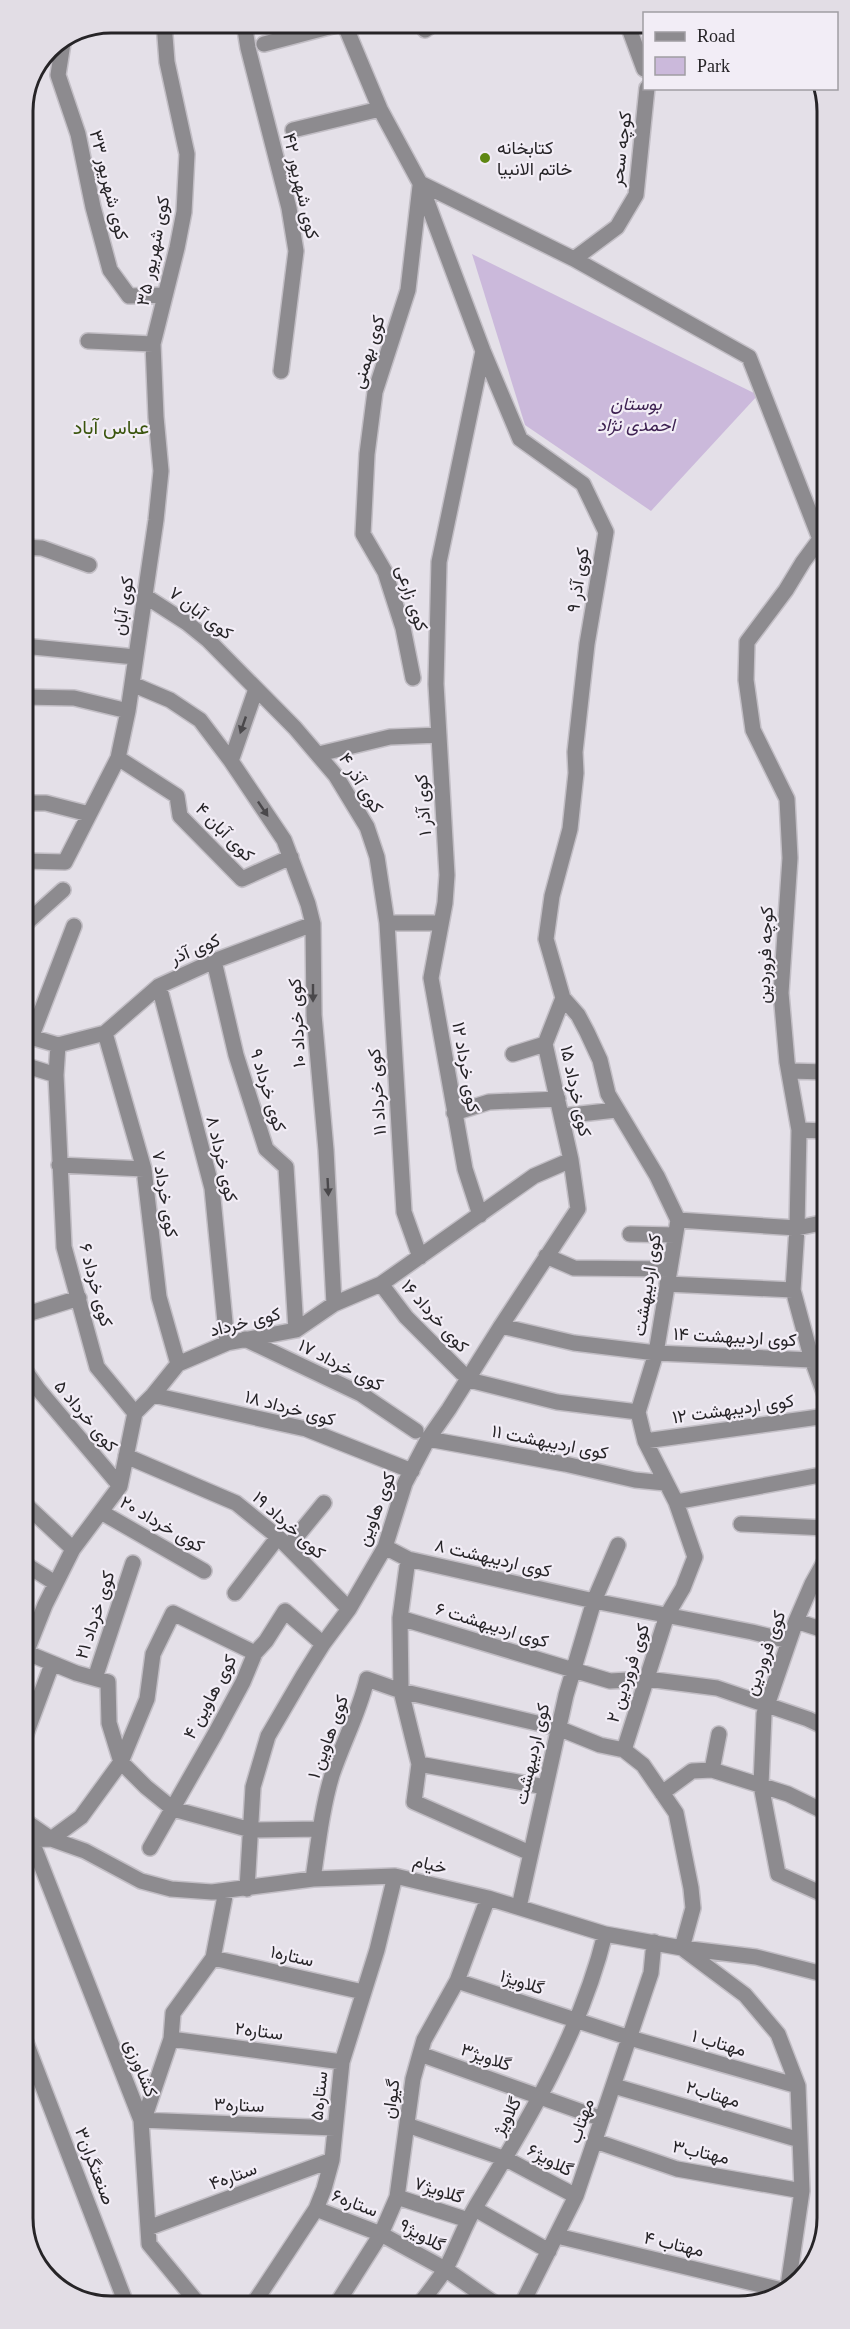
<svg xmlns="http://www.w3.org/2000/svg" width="850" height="2329" font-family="'Times New Roman',Vazirmatn,serif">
  <rect width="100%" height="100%" fill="#e4e0e8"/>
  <path fill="#cbb9db" d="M472,254L758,395L651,511L525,425Z"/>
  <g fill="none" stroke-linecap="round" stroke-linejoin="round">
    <defs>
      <path id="minor" d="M244,23L248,48L289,208L296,251L281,371
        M344,23L380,109L420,183L483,351L520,439L583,484L606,532L587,644L575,752L576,773L570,829L552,896L546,939L563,998L578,1015L587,1032L600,1060L608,1094L657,1176L678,1220L656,1353L638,1412L645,1441L676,1502L695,1557L683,1588L667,1615L624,1750L643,1765L676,1813L691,1888L693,1908L682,1948L745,1995L778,2034L798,2086L802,2191L788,2286
        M627,23L644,69
        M425,30L435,23
        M63,43L58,75L78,134L93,207L110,270L129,296L165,295
        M264,44L344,23
        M293,130L380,109
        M420,183L574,259L749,357L820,539
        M574,259L617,227L636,195L647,88
        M88,341L153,344
        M820,539L803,562L786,590L747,642L746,680L753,730L787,799L790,858L781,993L787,1062L799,1130L797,1228L793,1290L812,1360L826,1398
        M23,547L42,548L89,565
        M145,596L187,623L208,640L295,728L336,776L367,827L377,857L387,923L404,1212L420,1257
        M23,646L135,657
        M413,678L403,628L385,572L363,534L367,454L375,392L408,290L420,186
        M132,684L170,700L200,720L231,761L284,840L308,904L313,924L314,1015L326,1150L334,1304
        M23,697L74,698L128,711
        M319,754L390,737L439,735
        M118,758L177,796L180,816L242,879L291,857
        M231,761L256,689
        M24,803H46L89,814
        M24,861L65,862L118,758L128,711L156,520L161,471L156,417L153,344L177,248L184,212L187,154L167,62L164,23
        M387,923H440
        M24,925L63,890
        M214,961L236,1055L266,1149L286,1167L296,1330
        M159,986L212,1188L227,1343
        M105,1033L144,1169L159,1297L178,1364
        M24,1035L58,1045L105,1033L159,986L214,961L313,924
        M31,1038L74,926
        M58,1045L56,1075L64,1247L97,1367L135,1413
        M513,1054L545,1044
        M24,1065L56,1075
        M789,1071L826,1072
        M454,1113L489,1102L558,1099
        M562,1116L616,1110
        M799,1130L826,1131
        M59,1165L144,1169
        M480,1215L465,1169L431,978L445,903L447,875L436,684L439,562L483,351
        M678,1220L797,1228L826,1222
        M630,1234L675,1235
        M546,1256L574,1268L670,1269
        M381,1284L406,1317L462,1373
        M667,1284L793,1290
        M24,1315L79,1298
        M501,1326L574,1343L656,1353L812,1360
        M245,1339L361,1394L416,1431
        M24,1369L38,1389L120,1486
        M469,1380L557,1402L638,1412
        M153,1395L306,1429L412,1471
        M428,1439L565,1464L635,1480L665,1483
        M645,1441L826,1416
        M126,1456L236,1503L278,1537L349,1609
        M676,1502L826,1474
        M25,1504L73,1549
        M101,1512L204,1571
        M741,1524L826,1528
        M288,1547L324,1503
        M385,1547L408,1559L594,1601L752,1632L789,1641
        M827,1557L812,1584L796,1621L764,1714L761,1785L778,1874L827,1896
        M408,1559L400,1618L401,1691L419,1764L414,1802L530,1853
        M25,1564L55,1583
        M235,1593L278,1537
        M400,1618L610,1681L647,1679L717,1688L808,1719L827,1728
        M796,1621L827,1631
        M25,1652L76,1673L108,1682L109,1723L121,1762L146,1787L173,1809L251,1830L320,1829
        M26,1653L45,1605L73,1549L120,1486L135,1413L153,1395L178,1364L227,1343L296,1330L334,1304L381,1284L534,1176L571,1160
        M95,1678L133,1563
        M25,1737L52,1664
        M419,1764L545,1787
        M712,1770L719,1734
        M662,1793L692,1771L712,1770L788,1794L827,1813
        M25,1821L51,1839L81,1817L121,1762L147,1699L153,1654L173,1613L255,1653
        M31,1839L141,2120L149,2244L200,2306
        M25,1840L51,1839L85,1851L141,1881L171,1889L212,1892L313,1879L395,1876L488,1898L605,1934L682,1948L756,1957L827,1975
        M150,1848L215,1734L243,1682L255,1653L266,1641L285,1611L323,1644
        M313,1879C318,1845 322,1808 332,1775C343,1742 359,1713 367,1679L401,1691L558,1728L600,1745L624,1750
        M247,1889L253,1787L268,1736L303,1676L323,1644L349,1609L385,1547L405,1483L428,1439L449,1409L501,1326L578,1209L571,1160L545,1044L563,998
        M226,1891L213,1958L173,2013L171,2039L147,2110L141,2120L335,2128
        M519,1907L566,1695L594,1601L618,1545
        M213,1958L363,1992
        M457,1981L630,2038L798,2086
        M171,2039L342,2062
        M25,2040L127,2306
        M420,2054L602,2119
        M614,2086L800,2140
        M407,2125L506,2159L576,2196
        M595,2141L677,2169L802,2191
        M397,2197L468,2220
        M316,2209L381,2234L445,2269L497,2305
        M475,2209L549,2251
        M148,2228L332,2160
        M557,2236L782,2290
        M522,2304L576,2196L651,1973L654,1942
        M336,2305L381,2234L397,2197L413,2079L420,2054L424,2040L457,1981L488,1898
        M419,2305C428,2293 438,2281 446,2268C457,2248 464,2226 476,2206C528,2121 581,2032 605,1934
        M252,2306L316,2209L324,2189L332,2160L342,2062L377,1950L395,1876"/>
    </defs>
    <use href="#minor" stroke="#c2bec5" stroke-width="18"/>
    <use href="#minor" stroke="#8d8b8f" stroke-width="15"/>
  </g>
  <defs><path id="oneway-solid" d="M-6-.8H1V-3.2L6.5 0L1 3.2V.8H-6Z" transform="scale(1.5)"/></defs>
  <g fill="#4a484b">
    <use href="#oneway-solid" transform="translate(243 725) rotate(109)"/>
    <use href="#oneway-solid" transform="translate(263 809) rotate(56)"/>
    <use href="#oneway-solid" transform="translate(313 993) rotate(90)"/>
    <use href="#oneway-solid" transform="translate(328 1187) rotate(87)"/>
  </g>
  <circle fill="#5e8712" stroke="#f2edf6" stroke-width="2" cx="485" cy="158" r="6"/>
  <g text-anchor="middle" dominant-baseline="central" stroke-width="4.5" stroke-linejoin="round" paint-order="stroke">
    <g font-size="18" fill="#262427" stroke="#f2edf6" text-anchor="start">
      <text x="497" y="148">کتابخانه<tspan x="497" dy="21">خاتم الانبیا</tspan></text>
    </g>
    <g font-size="18" fill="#262427" stroke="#f2edf6">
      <text transform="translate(621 149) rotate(-83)">کوچه سحر</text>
      <text transform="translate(109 185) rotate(76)">کوی شهریور ۳۳</text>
      <text transform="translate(301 186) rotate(77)">کوی شهریور ۴۲</text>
      <text transform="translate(153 251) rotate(-79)">کوی شهریور ۳۵</text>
      <text transform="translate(368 352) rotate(-73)">کوی بهمنی</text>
      <text transform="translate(578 580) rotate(-81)">کوی آذر ۹</text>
      <text transform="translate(412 598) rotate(72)">کوی زارعی</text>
      <text transform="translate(123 606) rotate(-81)">کوی آبان</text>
      <text transform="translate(201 613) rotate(37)">کوی آبان ۷</text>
      <text transform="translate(361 783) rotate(58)">کوی آذر ۴</text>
      <text transform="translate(423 805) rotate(-94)">کوی آذر ۱</text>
      <text transform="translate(225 832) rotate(45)">کوی آبان ۴</text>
      <text transform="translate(195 949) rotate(-23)">کوی آذر</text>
      <text transform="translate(765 955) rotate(-88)">کوچه فروردین</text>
      <text transform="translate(297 1023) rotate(-93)">کوی خرداد ۱۰</text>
      <text transform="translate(466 1067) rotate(80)">کوی خرداد ۱۲</text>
      <text transform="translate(268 1090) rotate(73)">کوی خرداد ۹</text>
      <text transform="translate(576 1091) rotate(78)">کوی خرداد ۱۵</text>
      <text transform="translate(377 1092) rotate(-94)">کوی خرداد ۱۱</text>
      <text transform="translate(222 1159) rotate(77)">کوی خرداد ۸</text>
      <text transform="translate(165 1194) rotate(81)">کوی خرداد ۷</text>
      <text transform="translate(96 1285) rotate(75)">کوی خرداد ۶</text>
      <text transform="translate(647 1285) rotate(-81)">کوی اردیبهشت</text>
      <text transform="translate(435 1316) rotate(48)">کوی خرداد ۱۶</text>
      <text transform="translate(245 1322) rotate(-14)">کوی خرداد</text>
      <text transform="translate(735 1337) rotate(3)">کوی اردیبهشت ۱۴</text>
      <text transform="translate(341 1365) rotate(27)">کوی خرداد ۱۷</text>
      <text transform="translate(290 1408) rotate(15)">کوی خرداد ۱۸</text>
      <text transform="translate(733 1409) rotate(-8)">کوی اردیبهشت ۱۲</text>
      <text transform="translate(86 1416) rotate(50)">کوی خرداد ۵</text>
      <text transform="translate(550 1442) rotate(11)">کوی اردیبهشت ۱۱</text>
      <text transform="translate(376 1509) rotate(-69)">کوی هاوین</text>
      <text transform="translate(162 1524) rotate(30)">کوی خرداد ۲۰</text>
      <text transform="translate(289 1525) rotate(42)">کوی خرداد ۱۹</text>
      <text transform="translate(493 1558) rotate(13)">کوی اردیبهشت ۸</text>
      <text transform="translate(95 1615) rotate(-72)">کوی خرداد ۲۱</text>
      <text transform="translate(492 1625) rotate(17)">کوی اردیبهشت ۶</text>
      <text transform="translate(765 1653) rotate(-70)">کوی فروردین</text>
      <text transform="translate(628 1673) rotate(-72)">کوی فروردین ۲</text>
      <text transform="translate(210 1697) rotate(-62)">کوی هاوین ۴</text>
      <text transform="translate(328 1737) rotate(-70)">کوی هاوین ۱</text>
      <text transform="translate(532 1754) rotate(-77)">کوی اردیبهشت</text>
      <text transform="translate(430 1864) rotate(13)">خیام</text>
      <text transform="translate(292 1956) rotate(13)">ستاره۱</text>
      <text transform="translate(522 1982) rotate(18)">گلاویژ۱</text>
      <text transform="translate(259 2031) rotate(7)">ستاره۲</text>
      <text transform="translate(719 2043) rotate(16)">مهتاب ۱</text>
      <text transform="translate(486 2057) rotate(19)">گلاویژ۳</text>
      <text transform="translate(141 2068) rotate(68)">کشاورزی</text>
      <text transform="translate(713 2094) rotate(16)">مهتاب۲</text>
      <text transform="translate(319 2096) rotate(-84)">ستاره۵</text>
      <text transform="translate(391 2099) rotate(-82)">گیوان</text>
      <text transform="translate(239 2105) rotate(2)">ستاره۳</text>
      <text transform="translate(507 2116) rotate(-61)">گلاویژ</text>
      <text transform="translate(581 2121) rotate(-71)">مهتاب</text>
      <text transform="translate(701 2152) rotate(12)">مهتاب۳</text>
      <text transform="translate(550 2160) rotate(28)">گلاویژ۶</text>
      <text transform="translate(95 2166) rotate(69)">صنعتگران۳</text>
      <text transform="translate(233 2176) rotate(-20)">ستاره۴</text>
      <text transform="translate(439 2190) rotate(18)">گلاویژ۷</text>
      <text transform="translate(355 2203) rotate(21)">ستاره۶</text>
      <text transform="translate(422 2235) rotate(29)">گلاویژ۹</text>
      <text transform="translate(674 2244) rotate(13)">مهتاب ۴</text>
    </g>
    <g font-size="18" font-style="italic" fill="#3d2151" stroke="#f2edf6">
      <text x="636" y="404">بوستان<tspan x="636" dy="21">احمدی نژاد</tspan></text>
    </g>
    <g font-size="20" fill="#3b550e" stroke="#f2edf6">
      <text x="111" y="427">عباس آباد</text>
    </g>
  </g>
  <path d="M0 0H850V2329H0ZM111 33H739A78 78 0 0 1 817 111V2218A78 78 0 0 1 739 2296H111A78 78 0 0 1 33 2218V111A78 78 0 0 1 111 33Z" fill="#e2dde5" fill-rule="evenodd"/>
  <path fill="none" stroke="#262427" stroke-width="3" d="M111 33H739A78 78 0 0 1 817 111V2218A78 78 0 0 1 739 2296H111A78 78 0 0 1 33 2218V111A78 78 0 0 1 111 33Z"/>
  <rect x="643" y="12" width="195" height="78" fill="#f2edf6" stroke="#a09da3" stroke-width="1.5"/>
  <rect x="655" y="32" width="30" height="9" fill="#8d8b8f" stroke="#a09da3" stroke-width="1.5"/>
  <text x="697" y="42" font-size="18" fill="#262427">Road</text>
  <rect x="655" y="57" width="30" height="18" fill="#cbb9db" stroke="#a09da3" stroke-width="1.5"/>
  <text x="697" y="72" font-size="18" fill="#262427">Park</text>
</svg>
